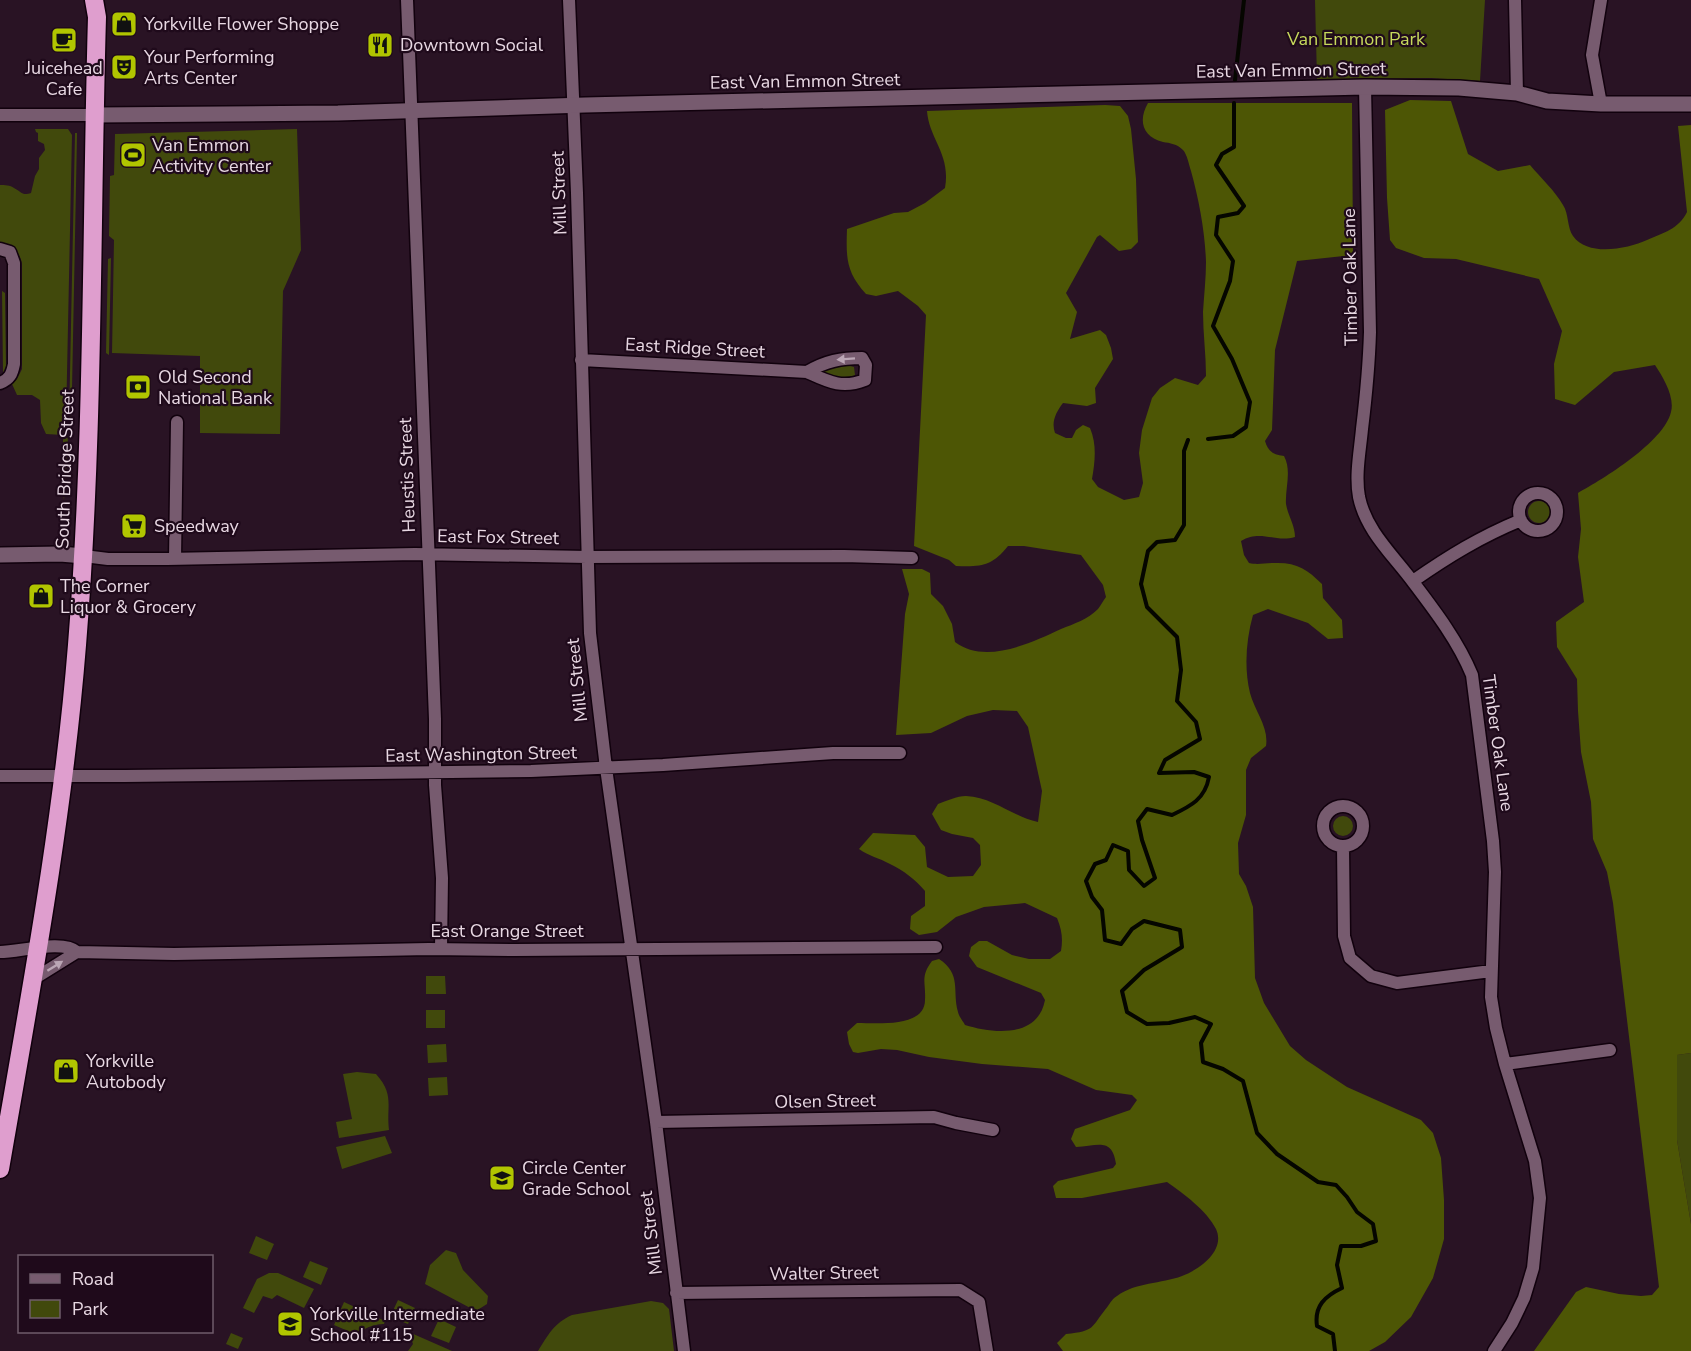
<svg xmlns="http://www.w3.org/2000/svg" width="1691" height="1351" font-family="'Nunito Sans',sans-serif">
  <rect width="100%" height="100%" fill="#291324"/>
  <path fill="#41490c" d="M1315,0H1485L1480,81L1431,78L1317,79Z
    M35,129H68L72,135L66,421L68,442L63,445V435L46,434L41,423L40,400L32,395H17L12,384L17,379L22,369V264C20,252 12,244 0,244V185C5,185 10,185 14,188C22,192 22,196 31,193L35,176L39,169V158L45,150L44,144L38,141V133L36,132Z
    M297,129L301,250L283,291L280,434L200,433V356L112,353L114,240L109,236L110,176L114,175L115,134Z
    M75,133H77V136L71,440L69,421Z
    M111,258L109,355L106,353L108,259Z
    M2,291L5,293L6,366L3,373Z
    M842,364L854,367L855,375L843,380L823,372V369Z
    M63,456L67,458L64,500L63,492L61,493Z
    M1528 512a11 11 0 1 1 22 0a11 11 0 1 1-22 0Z
    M1333 826a10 10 0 1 1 20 0a10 10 0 1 1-20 0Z
    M426,976H445L446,994H426Z
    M426,1010H445V1028H426Z
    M446,1044L447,1062L428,1063L427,1045Z
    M1691,1053V1224L1677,1140V1055Z
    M357,1072L376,1074C395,1095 386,1106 389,1130L339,1138L336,1122L352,1119L343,1074Z
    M447,1077L448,1095L429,1096L428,1078Z
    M385,1136L392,1153L342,1169L336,1147Z
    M256,1236L274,1244L267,1260L249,1253Z
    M446,1250L456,1253L463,1270L488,1296L487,1304L476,1311L425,1284L430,1265Z
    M310,1261L328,1268L321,1285L303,1277Z
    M269,1273H278L314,1289L304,1308L277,1295L272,1299L263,1296L254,1313L243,1308L257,1279Z
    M398,1300L415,1308L408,1324L390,1317Z
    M651,1301L663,1303L669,1309L674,1351H538C548,1335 554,1323 572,1315Z
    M344,1302L385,1321L384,1324C377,1324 363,1327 361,1334H355L334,1325Z
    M439,1319L456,1327L449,1343L431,1336Z
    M231,1333L243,1338L238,1349L226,1344Z
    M411,1333L452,1351H408L413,1344L412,1341L408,1339Z"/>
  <path fill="#4d5605" d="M1410,100L1451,101L1468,154L1498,171L1530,165C1541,178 1555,191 1563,205C1569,214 1567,228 1573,236C1588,257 1627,249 1647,240C1663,233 1679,229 1687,212L1678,126L1691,125V1053L1677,1055V1140L1691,1224V1351H1534L1576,1292L1586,1287L1619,1294L1641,1296L1652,1295L1659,1287L1613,903L1607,872L1593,839L1591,802L1581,752L1578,711L1577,679L1557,647L1556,622L1584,602L1578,557L1581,529L1578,493C1603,479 1664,442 1671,412C1675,397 1663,377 1655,365L1614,372L1575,405L1555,399L1554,364L1562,331L1539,279L1456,259L1424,258L1396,248L1390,240L1387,198L1385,110Z
    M1148,103H1352L1353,255L1297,261L1275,350L1272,430L1265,441C1268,451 1273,455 1284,456C1292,471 1285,488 1286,504C1288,516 1295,525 1295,537C1275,543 1261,529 1241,541L1244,555L1249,563C1258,565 1264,563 1274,563C1296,562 1307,569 1322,584L1323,598L1342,620L1343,638L1328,639L1308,623L1268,609L1253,615C1246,640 1244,668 1250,693C1255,712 1269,727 1266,746L1251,758L1246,770V815L1238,843L1239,874L1246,886L1253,907L1255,978L1264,1003L1290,1046L1306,1060L1347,1087L1421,1120L1433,1133L1441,1158L1444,1200V1239L1433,1278L1411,1317L1385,1342L1369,1351H1063L1057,1343L1066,1334C1096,1331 1090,1328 1108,1306C1110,1303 1113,1298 1117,1296C1136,1282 1161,1284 1182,1276C1199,1270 1226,1251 1216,1229C1207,1211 1183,1193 1167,1182L1082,1198H1056L1053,1186L1058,1181L1113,1168L1116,1164C1112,1136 1096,1147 1076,1147L1071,1139L1075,1129L1130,1110L1137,1100L1132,1095L1096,1090L1048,1069L982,1064L929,1057L897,1050L881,1049L858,1053L853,1052L849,1044L847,1032L857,1023C877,1023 925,1028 925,1000C926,982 920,977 932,961L939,959C962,974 952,991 958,1012C959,1017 963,1021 965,1025C994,1034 1038,1038 1045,1000L1041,993L977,967L969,956L971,947L979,941H987L1012,955L1029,959H1050L1061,951C1063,939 1062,930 1057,918L1025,903L984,907L956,917L937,932L919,935L910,929L911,916L925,906V891C916,880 903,870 890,864C879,858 869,856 859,849L873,833L915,835L925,847L927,867L948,877L973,876L981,865L980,845L973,838L952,834L941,830L932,814L938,804C946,801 957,796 966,796C993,797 1013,817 1038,822L1042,791L1028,727L1017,711L993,710L967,716L931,733L896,735L905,614L909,594L902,569H922L930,573L931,594L943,606L952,624L955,642C985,665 1031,643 1061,629C1074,624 1088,619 1098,609C1101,605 1103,601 1106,597L1103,585L1081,555L1024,546H1008C992,566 982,567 956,566L949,560L914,546L926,315L918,306L898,291L876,296L866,294C846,272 846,258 847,229L894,213L908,212L925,203L945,188C951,154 929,139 927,111L1105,105L1120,106L1128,116L1131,129L1136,179L1138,242L1131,249L1119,251L1100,235L1097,237L1066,293L1077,312L1070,339L1100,330L1106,335L1111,348L1113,359L1095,388L1096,403L1087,406L1063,403C1056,412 1051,422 1055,433L1066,438H1072L1076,430L1083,425L1090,428C1097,445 1095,461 1092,479L1098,487L1124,500L1139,497L1143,483L1139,453L1142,430L1152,398L1160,388L1175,378L1198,385L1206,376C1206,355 1203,333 1203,312C1204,295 1206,278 1206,262C1205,232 1199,200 1191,171C1189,165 1187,154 1183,150C1177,144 1170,143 1163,142C1142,137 1138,120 1148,103Z"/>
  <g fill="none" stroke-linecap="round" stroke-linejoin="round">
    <path stroke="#050600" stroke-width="4" d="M1235,80L1244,0
      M1208,439L1233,436L1246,427L1250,402L1232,359L1213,326L1230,281L1233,261L1216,235L1218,217L1238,213L1244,206L1216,165L1222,154L1234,147V103
      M1188,440L1184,451V525L1175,540L1157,542L1148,551L1141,584L1147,607L1177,637L1181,670L1177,701L1196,722L1200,739L1165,760L1159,773L1194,772L1209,777C1205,799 1191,806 1172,815L1147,809L1138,821L1142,840L1155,878L1144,886L1129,870L1128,851L1113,845L1106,860L1095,864L1086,881L1092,897L1102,910L1105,940L1121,944L1132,929L1144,921L1180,930L1182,947L1144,970L1122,991L1127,1012L1147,1024L1169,1023L1195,1017L1211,1024L1201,1043L1203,1062L1223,1069L1243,1081L1257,1133L1277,1154L1318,1182L1336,1185L1347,1197L1357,1212L1373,1224L1376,1241L1361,1246H1341L1337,1265L1342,1288C1325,1296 1314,1306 1317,1326L1333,1334L1335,1351"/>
    <defs>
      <path id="street" d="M407,0L435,719V785L442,878L441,949
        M569,0L577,193L590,633L606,768L656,1122L684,1351
        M1515,0L1517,93
        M1601,0L1592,55L1601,104
        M1365,87L1370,332C1369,365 1366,396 1362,429C1360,451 1355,475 1359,497C1366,531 1393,555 1413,582C1435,611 1458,641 1472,675L1493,841L1495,872L1491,997L1496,1028L1505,1064L1535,1161L1540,1198L1533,1268L1524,1298L1512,1323L1494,1351
        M0,115H95
        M0,249L10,252L14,263V364C12,374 10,379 0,383
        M581,360L807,372C829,382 842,389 865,380L866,365L862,358C841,358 826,361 807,372
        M1519 512a19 19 0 1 1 38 0a19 19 0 1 1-38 0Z
        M84,556L108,559H167L415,554L587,557L844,556L912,558
        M175,559L177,422
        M1413,581C1449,556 1480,537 1521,520
        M0,776H125L531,771L663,765L833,753H900
        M1323 826a20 20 0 1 1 40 0a20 20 0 1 1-40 0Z
        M1343,846L1344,936L1350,958L1371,976L1397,983L1491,971
        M0,952C20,952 63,939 77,952
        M32,980L77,952L174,954L429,949L515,950L936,947
        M1505,1064L1610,1050
        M656,1122L934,1117L956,1123L993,1130
        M676,1293L960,1290L979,1302L987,1351"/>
      <path id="secondary" d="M95,115L338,113L585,105L1365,87L1459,88L1517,93L1547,101L1601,104H1691
        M0,555L60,554L84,556"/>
      <path id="highway" d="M0,1169C30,995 63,821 77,645C94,436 91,226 97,17L94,0"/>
    </defs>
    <use href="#street" stroke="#11010d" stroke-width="15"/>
    <use href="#secondary" stroke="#11010d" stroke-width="18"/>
    <use href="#highway" stroke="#11010d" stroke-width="21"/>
    <use href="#street" stroke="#775b6f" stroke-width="12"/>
    <use href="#secondary" stroke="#775b6f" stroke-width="15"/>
    <use href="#highway" stroke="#df9ece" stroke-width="18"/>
  </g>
  <defs><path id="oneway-solid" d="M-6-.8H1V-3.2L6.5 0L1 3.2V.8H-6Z" transform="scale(1.5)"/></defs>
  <g fill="#bba6b5">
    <use href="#oneway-solid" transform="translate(846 359) rotate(176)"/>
    <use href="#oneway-solid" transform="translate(55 966) rotate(-32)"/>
  </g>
  <defs>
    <symbol id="shop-square" viewBox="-11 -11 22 22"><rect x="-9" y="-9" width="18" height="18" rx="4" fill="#b1c500" stroke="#1f0a1b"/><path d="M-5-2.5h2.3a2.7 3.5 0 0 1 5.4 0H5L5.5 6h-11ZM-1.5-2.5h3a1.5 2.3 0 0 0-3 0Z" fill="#111"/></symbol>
    <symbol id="cafe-square" viewBox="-11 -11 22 22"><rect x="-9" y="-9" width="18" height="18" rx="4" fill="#b1c500" stroke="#1f0a1b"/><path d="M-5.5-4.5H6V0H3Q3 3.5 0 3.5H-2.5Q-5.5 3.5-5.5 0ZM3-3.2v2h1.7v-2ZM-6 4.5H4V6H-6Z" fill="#111"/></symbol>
    <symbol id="restaurant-square" viewBox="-11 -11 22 22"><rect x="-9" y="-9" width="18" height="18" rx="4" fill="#b1c500" stroke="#1f0a1b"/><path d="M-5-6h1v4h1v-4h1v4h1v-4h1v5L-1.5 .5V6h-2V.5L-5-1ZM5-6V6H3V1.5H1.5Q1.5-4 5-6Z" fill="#111"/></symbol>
    <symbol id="theatre-square" viewBox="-11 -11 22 22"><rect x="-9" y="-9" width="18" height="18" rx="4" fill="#b1c500" stroke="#1f0a1b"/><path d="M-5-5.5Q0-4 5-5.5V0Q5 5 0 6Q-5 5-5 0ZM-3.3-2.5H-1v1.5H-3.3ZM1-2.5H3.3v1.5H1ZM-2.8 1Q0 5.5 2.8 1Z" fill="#111"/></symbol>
    <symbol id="stadium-square" viewBox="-11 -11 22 22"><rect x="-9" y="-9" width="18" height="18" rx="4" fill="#b1c500" stroke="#1f0a1b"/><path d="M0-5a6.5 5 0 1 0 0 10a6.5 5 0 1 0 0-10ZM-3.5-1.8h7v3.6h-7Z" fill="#111"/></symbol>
    <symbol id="bank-square" viewBox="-11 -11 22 22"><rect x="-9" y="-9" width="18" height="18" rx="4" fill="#b1c500" stroke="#1f0a1b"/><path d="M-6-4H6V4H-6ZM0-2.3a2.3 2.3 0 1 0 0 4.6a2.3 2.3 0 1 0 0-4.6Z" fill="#111"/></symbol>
    <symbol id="supermarket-square" viewBox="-11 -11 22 22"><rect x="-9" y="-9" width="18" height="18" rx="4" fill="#b1c500" stroke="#1f0a1b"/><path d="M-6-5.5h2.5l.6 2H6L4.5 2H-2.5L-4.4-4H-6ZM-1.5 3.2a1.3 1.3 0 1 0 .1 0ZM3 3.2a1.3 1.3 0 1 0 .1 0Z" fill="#111"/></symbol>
    <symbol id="school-square" viewBox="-11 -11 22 22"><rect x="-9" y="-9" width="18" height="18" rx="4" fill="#b1c500" stroke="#1f0a1b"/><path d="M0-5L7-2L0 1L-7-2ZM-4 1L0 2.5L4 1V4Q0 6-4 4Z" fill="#111"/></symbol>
  </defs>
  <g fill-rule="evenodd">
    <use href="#shop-square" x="109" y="9" width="30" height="30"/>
    <use href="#cafe-square" x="49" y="25" width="30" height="30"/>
    <use href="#restaurant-square" x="365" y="30" width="30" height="30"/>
    <use href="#theatre-square" x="109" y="52" width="30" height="30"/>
    <use href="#stadium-square" x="118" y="140" width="30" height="30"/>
    <use href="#bank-square" x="123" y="372" width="30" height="30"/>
    <use href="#supermarket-square" x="119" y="511" width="30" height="30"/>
    <use href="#shop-square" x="26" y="581" width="30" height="30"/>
    <use href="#shop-square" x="51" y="1056" width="30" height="30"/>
    <use href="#school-square" x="487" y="1163" width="30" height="30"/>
    <use href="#school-square" x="275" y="1309" width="30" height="30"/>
  </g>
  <g text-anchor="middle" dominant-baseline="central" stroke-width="4.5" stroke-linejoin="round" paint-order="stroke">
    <g font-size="18" fill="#e8d8e3" stroke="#1f0a1b" text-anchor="start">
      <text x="144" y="24">Yorkville Flower Shoppe</text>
      <text x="400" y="45">Downtown Social</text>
      <text x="144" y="57">Your Performing<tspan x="144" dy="21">Arts Center</tspan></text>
      <text x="64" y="68" text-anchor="middle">Juicehead<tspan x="64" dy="21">Cafe</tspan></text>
      <text x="152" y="145">Van Emmon<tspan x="152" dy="21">Activity Center</tspan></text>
      <text x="158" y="377">Old Second<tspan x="158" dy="21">National Bank</tspan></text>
      <text x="154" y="526">Speedway</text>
      <text x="60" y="586">The Corner<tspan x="60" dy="21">Liquor &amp; Grocery</tspan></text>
      <text x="86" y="1061">Yorkville<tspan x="86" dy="21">Autobody</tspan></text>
      <text x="522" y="1168">Circle Center<tspan x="522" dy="21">Grade School</tspan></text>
      <text x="310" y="1314">Yorkville Intermediate<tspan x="310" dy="21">School #115</tspan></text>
    </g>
    <g font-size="18" fill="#c7d95c" stroke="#1f0a1b">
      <text x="1356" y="39">Van Emmon Park</text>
    </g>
    <g font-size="18" fill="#e8d8e3" stroke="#1f0a1b">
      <text transform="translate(1291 70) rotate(-1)">East Van Emmon Street</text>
      <text transform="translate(805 81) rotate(-1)">East Van Emmon Street</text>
      <text transform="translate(559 193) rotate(-92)">Mill Street</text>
      <text transform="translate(1350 277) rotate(-91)">Timber Oak Lane</text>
      <text transform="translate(695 348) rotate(3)">East Ridge Street</text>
      <text transform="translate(65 469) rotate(-88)">South Bridge Street</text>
      <text transform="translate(407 475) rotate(-92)">Heustis Street</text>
      <text transform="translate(498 537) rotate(1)">East Fox Street</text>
      <text transform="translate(577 680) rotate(-96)">Mill Street</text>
      <text transform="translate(1498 743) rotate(82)">Timber Oak Lane</text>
      <text transform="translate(481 754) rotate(-1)">East Washington Street</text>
      <text x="507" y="931">East Orange Street</text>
      <text transform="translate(825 1101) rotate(-1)">Olsen Street</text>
      <text transform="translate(651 1233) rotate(-97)">Mill Street</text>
      <text transform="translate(824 1273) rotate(-1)">Walter Street</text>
    </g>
  </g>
  <rect x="18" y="1255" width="195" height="78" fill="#1f0a1b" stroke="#6f5c6b" stroke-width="1.5"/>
  <rect x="30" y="1274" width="30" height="9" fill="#775b6f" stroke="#6f5c6b" stroke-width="1.5"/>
  <text x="72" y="1285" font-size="18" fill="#e8d8e3">Road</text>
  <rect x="30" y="1300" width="30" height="18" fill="#41490c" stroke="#6f5c6b" stroke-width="1.5"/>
  <text x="72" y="1315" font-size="18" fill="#e8d8e3">Park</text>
</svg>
